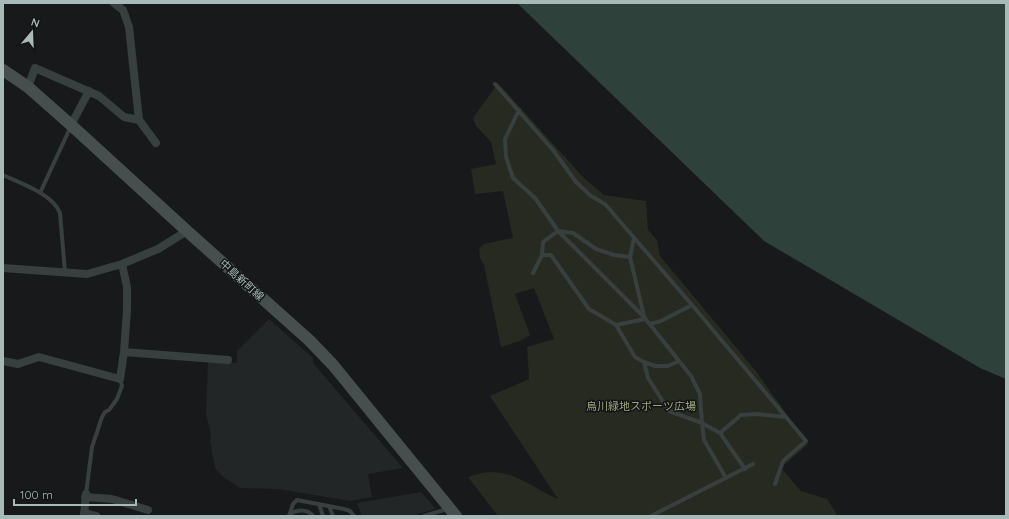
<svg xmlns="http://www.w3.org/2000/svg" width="1009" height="519" font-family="Quicksand,'Noto Sans JP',sans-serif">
  <rect width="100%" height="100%" fill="#17191a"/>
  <path fill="#232627" d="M269,319L313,358V363L403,468L368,474L372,497L350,501L278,489L240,488L222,476L215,468L210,441L211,434L206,415L208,361L237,363V351Z
    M421,492L436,509L411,516H362L357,503Z"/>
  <path fill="#272a21" d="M498,83L583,177L604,195L646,201L648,230L657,240L660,256L755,370L808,444L781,468L801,491L827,499L838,516H498L468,477C475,475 483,472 490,472C518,472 534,489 558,499L490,396L529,379L527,347L554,339L534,288L515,294L530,335L520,341L501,347L484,265L480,258L479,249L484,244L513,238L503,191L475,194L471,169L496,164L491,142L476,126L473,118Z"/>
  <path fill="#2e413a" d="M517,3H1006V379L980,368L764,241Z"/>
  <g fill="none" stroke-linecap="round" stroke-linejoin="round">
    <path stroke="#383f3f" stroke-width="4" d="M495,84L553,150L576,182L591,196L605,204L692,305L806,441L783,461L775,484
      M519,110L505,139L506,157L513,178L535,198L558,231L644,317L691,376L700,394L702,423L720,433L745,469
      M3,175C20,183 53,194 60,213L65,272
      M40,193L71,126
      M634,238L630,257L644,316
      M542,255H551L589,309L616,325L645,319
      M533,273L542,255L543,242L558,231L573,233L596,249L614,255L630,257
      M650,324L661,321L692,305
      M616,325L635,357L644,362L655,366H668L679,361
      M644,362L648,378L669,411L702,423L704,440L726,478
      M720,433L741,415L757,414L786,417
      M86,494L92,447L102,417L105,412L109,410L117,399L122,386L120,379
      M319,504L323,516
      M329,506L333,516
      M290,514C296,510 307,508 313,516
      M289,516L293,504L297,500L344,509L350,511L354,516
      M424,516L447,509
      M651,516L753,464"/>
    <path stroke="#383f3f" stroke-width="8" d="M114,3L123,10L129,27L139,120L156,143
      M28,87L35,68L99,96L124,117L139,120
      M71,125L89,91
      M3,268L87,274L122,264L158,249L187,231
      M124,352L228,360
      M3,361L18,364L39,357L120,379L124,352L127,310V287L122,264
      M85,497L112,499L148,510
      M84,513L96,516
      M84,516L86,494"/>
    <path stroke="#464f4e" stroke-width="12" d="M3,70L28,87L71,125L187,231L309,340L333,365L456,516"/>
  </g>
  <g text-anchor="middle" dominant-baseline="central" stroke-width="3" stroke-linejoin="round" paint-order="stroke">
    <g font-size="11" fill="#a8bab8" stroke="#121415">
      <text transform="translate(242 280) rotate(42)">中島新町線</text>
    </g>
    <g font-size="11" fill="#9da77e" stroke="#121415">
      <text x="641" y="406">烏川緑地スポーツ広場</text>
    </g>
  </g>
  <rect width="1009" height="519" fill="none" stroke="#a8bab8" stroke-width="8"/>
  <g transform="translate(32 32) rotate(19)" stroke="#121415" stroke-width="3" paint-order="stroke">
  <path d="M0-3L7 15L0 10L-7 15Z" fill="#a8bab8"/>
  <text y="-6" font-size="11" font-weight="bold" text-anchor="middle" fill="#a8bab8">N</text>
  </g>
  <path d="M14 499v6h122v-6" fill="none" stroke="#a8bab8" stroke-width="2"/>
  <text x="20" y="499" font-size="12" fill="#a8bab8" stroke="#121415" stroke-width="3" paint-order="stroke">100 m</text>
</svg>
